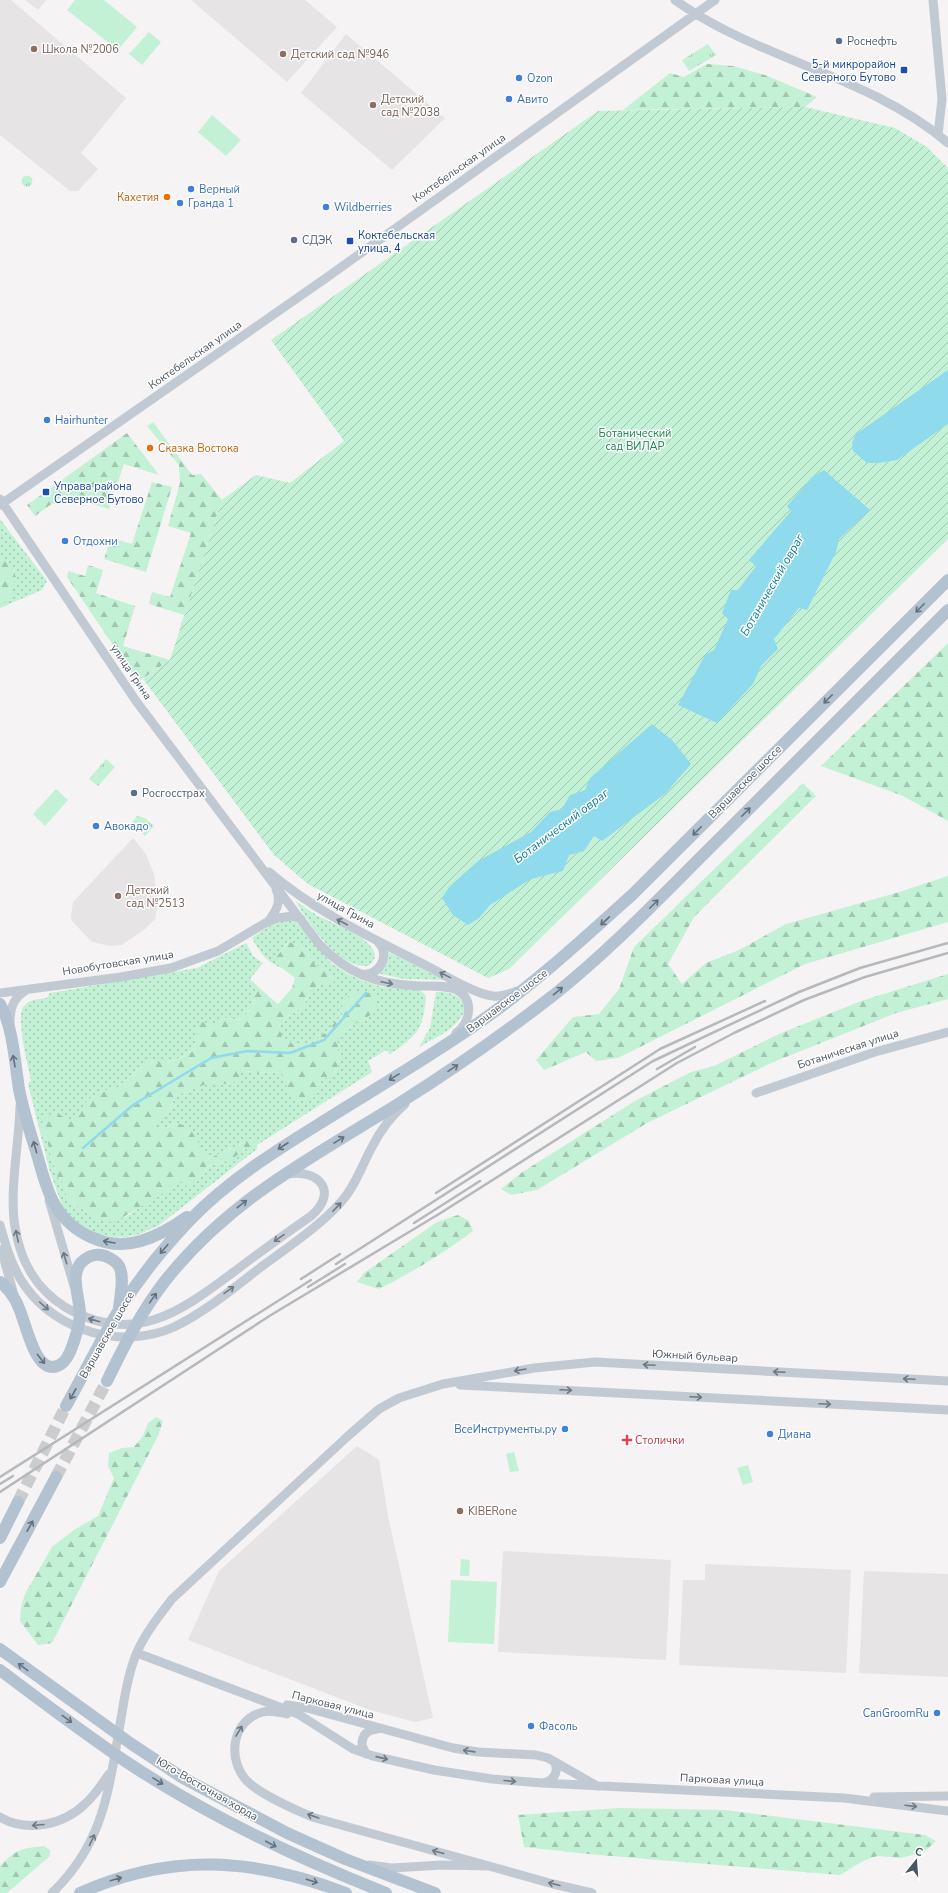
<svg xmlns="http://www.w3.org/2000/svg" width="948" height="1893" font-family="'Nunito Sans',sans-serif">
  <defs>
    <pattern id="grass-dots" width="8" height="8" patternUnits="userSpaceOnUse"><rect width="8" height="8" fill="#c3f1d5"/><path d="M2 2h.1M6 6h.1" fill="none" stroke="#a0c6b0" stroke-width="1.8" stroke-linecap="round"/></pattern>
    <pattern id="forest-firs" width="22" height="20" patternUnits="userSpaceOnUse"><rect width="22" height="20" fill="#c3f1d5"/><path d="M5 1l3.5 6h-7zM16 11l3.5 6h-7z" fill="#a0c6b0"/></pattern>
    <pattern id="park-tufts" width="24" height="20" patternUnits="userSpaceOnUse"><rect width="24" height="20" fill="#c3f1d5"/><path d="M3 7l-1-3M5 7V3M7 7l1-3M15 17l-1-3M17 17v-4M19 17l1-3" fill="none" stroke="#a0c6b0"/></pattern>
    <pattern id="garden-furrows" width="10" height="10" patternUnits="userSpaceOnUse"><rect width="10" height="10" fill="#c3f1d5"/><path d="M-1 1l2-2M0 10L10 0M9 11l2-2" fill="none" stroke="#a0c6b0"/></pattern>
  </defs>
  <rect width="100%" height="100%" fill="#f5f3f3"/>
  <path fill="#e6e4e5" d="M0,0H11L126,98L81,153L98,169L78,191H70L0,135Z
    M25,0H46L38,10Z
    M191,0H305L337,27L287,82Z
    M346,34L445,118L392,170L301,93Z
    M133,838L146,854L154,874L158,903L155,919L145,929L122,945L110,946L92,942L72,921L71,916L73,902Z
    M357,1446L379,1460L388,1516L433,1718L415,1722L370,1710L188,1640L219,1571Z
    M503,1551L671,1560L666,1660L498,1652Z
    M705,1564L851,1570L846,1673L679,1665L683,1580H705Z
    M864,1571L948,1574V1677L859,1673Z"/>
  <path fill="url(#grass-dots)" d="M0,519L47,581L42,590L0,608Z
    M295,900C302,905 308,910 315,914C331,924 372,936 375,955C374,962 370,967 363,966C335,964 308,922 295,900Z
    M288,920L295,921L331,963L348,974L363,981L382,987L420,990L426,996C423,1030 418,1035 390,1054L386,1050L368,1061L372,1072L257,1145V1149L158,1226L137,1235L126,1237H114L97,1234L84,1227L67,1214L62,1205L50,1172L28,1084L31,1080C28,1066 15,1015 24,1006C29,999 39,999 47,998L50,993L197,968L246,943L254,957L263,963L250,979L258,987L248,1012L238,1020L225,1018L195,1033L196,1047C182,1060 168,1064 150,1061L120,1085L96,1094L86,1102L80,1113L70,1122L59,1114L46,1138L57,1176L65,1186L67,1199L101,1221L126,1217L147,1202L182,1182L200,1178L208,1166L227,1162L254,1138L208,1159L177,1123L165,1128L152,1126L170,1109L175,1096L212,1082L224,1084L243,1070L256,1073L282,1072L320,1082L337,1070L339,1056L336,1038L346,1029L376,1012L342,1001V1015L325,1033L305,1046L293,1044L282,1037L279,1025C294,1007 303,1017 310,990L322,984L334,982L327,971L316,965L300,946L288,942L277,956L282,968C267,963 259,952 252,938L269,926Z
    M386,951L445,980L404,979L376,973Z
    M436,992C449,992 461,994 465,1008C460,1028 436,1037 419,1047L430,1028Z"/>
  <path fill="url(#forest-firs)" d="M707,64L733,66L765,75L817,97L805,107L623,110L670,73L684,77Z
    M153,422L192,475L201,474L222,500L177,639L184,615L149,604L152,592L170,597L191,533L168,526L180,483L179,465L147,426Z
    M127,433L159,475L124,464L109,509L64,495L35,516L27,505Z
    M152,482L172,487L146,572L104,559L111,538L132,544Z
    M0,557L8,563L16,577L9,601L0,604Z
    M88,565L103,570L96,593L135,606L123,646L170,660L138,682L67,577L68,571L85,576Z
    M948,643V821L903,796L821,766Z
    M803,783L816,796L694,917L668,964L682,984L706,963L739,950L786,924L896,893L948,876V922L805,964L618,1058L596,1061L586,1052L544,1070L536,1060L573,1017L599,1014L619,989L634,947Z
    M289,942L300,946L316,965L327,971L334,982L322,984L310,990C302,1018 294,1007 279,1025L282,1037L293,1044L305,1046L325,1033L342,1015V1001L355,991L377,994L376,1012L346,1029L337,1038L339,1056L337,1070L320,1082L315,1097L302,1101L290,1096L281,1072L256,1073L243,1070L237,1082L224,1084L212,1082L175,1096L170,1109L153,1126L165,1128L177,1123L189,1127L208,1159L254,1138L255,1143L227,1162L208,1166L200,1178L187,1187L182,1182L115,1222L101,1221L67,1199L65,1186L57,1176L46,1138L39,1127L47,1115L59,1114L70,1121L80,1113L86,1102L96,1094L120,1085L150,1061C168,1064 182,1061 196,1047L195,1033L201,1022L213,1024L225,1018L238,1020L248,1012L258,987L278,1004L292,988L295,978L282,968L277,956Z
    M948,974V999L896,1013L771,1063L647,1123L537,1190L511,1195L501,1189L521,1173L635,1101L691,1072L714,1066L779,1034L861,1001Z
    M458,1215L469,1221L473,1231C443,1254 412,1272 379,1289L357,1282L364,1273L437,1222Z
    M156,1417L163,1421L158,1436L52,1643L38,1645L20,1621L21,1607L25,1594L52,1547L74,1530L98,1516L114,1478L108,1466L109,1453L122,1448L134,1447L143,1436L148,1423Z
    M619,1808L725,1810L925,1835L936,1841L924,1852L901,1858L877,1856L863,1861L840,1875L588,1854L524,1847L518,1815Z
    M44,1846L50,1850V1856L7,1893H0V1866C15,1850 22,1848 44,1846Z"/>
  <path fill="url(#park-tufts)" d="M708,44L716,55L689,71L682,60Z
    M21.5 181a5.5 5.5 0 1 1 11 0a5.5 5.5 0 1 1-11 0Z
    M106,759L115,767L98,786L89,779Z
    M137,816L145,818L154,826L145,836L131,824Z"/>
  <path fill="url(#garden-furrows)" d="M805,107L895,128L927,147L948,168V539L509,969L488,978L308,884L274,855L143,679L170,660L222,500L256,475L290,483L344,441L271,340L598,111Z"/>
  <path fill="#c3f1d5" d="M75,0H104L137,27L118,50L67,10Z
    M149,32L161,42L142,65L129,54Z
    M212,115L241,140L226,156L198,132Z
    M56,789L68,800L45,826L33,814Z
    M514,1452L519,1471L510,1472L506,1454Z
    M748,1465L753,1482L743,1485L737,1468Z
    M461,1559L470,1560L469,1576H460Z
    M451,1580L497,1582L494,1644L448,1642Z"/>
  <path fill="#90daee" d="M948,370V424L897,460L879,463H867L853,451L852,443L856,434Z
    M824,470L870,510L839,539L836,552L807,610L799,608L774,639L778,649L761,666L753,684L717,723L678,705L705,655L714,650L728,619L722,613L731,590H738L756,566L749,560L791,511L787,506L812,477Z
    M652,724L673,741L691,764L666,793L602,841L594,836L584,851L569,855L563,871L531,879L490,905L479,918L468,925L453,915L442,898L449,887L478,861L531,832L550,812L562,809L570,795L585,790L590,778Z"/>
  <g fill="none" stroke-linecap="round" stroke-linejoin="round">
    <path stroke="#90daee" stroke-width="2.5" d="M83,1148L133,1105L211,1058L247,1051L290,1053L324,1040L366,993"/>
    <path stroke="#caccce" stroke-width="12" stroke-dasharray="12 6" stroke-linecap="butt" d="M56,1477L107,1381
      M18,1502L66,1406"/>
    <path stroke="#c1cad2" stroke-width="9" d="M675,0C758,60 869,75 948,143
      M933,0L942,99L938,135
      M0,499L136,701L319,944C348,974 376,984 418,986C430,986 446,985 457,990C475,1000 470,1023 456,1033
      M0,505L326,278L715,0
      M269,872C317,913 374,939 429,967C446,976 475,994 493,996C501,997 509,994 517,991
      M268,922C276,911 282,902 276,889
      M361,974C380,977 391,954 378,942
      M0,993L121,977L171,968L218,951L267,922L278,918L293,916L301,919
      M10,1024C10,1010 12,999 25,991
      M756,1093L875,1052L948,1032
      M20,1106C19,1144 9,1192 15,1227C20,1260 36,1289 65,1307C134,1347 180,1312 235,1271C260,1252 285,1234 311,1216C339,1192 319,1169 288,1174
      M49,1200L74,1286
      M0,1225C6,1246 12,1268 25,1286C57,1332 123,1350 174,1327C205,1312 234,1288 261,1267C287,1248 320,1226 341,1202C355,1187 362,1165 372,1147C380,1131 391,1116 405,1104
      M3,1249L5,1263L14,1295
      M460,1385L948,1410
      M137,1653L298,1714L353,1749L373,1756L434,1770L492,1779L542,1783L844,1798L948,1811
      M287,1705L307,1708L453,1748L478,1752L536,1755L548,1758L597,1786
      M287,1714C279,1712 271,1710 263,1712C231,1720 227,1760 247,1781C261,1795 294,1809 312,1817L489,1866
      M366,1754L362,1745C362,1735 367,1730 377,1729
      M543,1783C553,1781 559,1773 555,1763
      M874,1797L948,1796
      M0,1817C27,1833 64,1825 86,1803C95,1795 102,1784 109,1774
      M369,1865L392,1868L442,1865L489,1866L553,1884L592,1893
      M52,1893C107,1840 109,1784 122,1713C125,1693 129,1671 137,1652C146,1632 159,1616 172,1599L348,1436L379,1409L399,1398L443,1384L534,1368L595,1362L948,1381"/>
    <path stroke="#b3c2d1" stroke-width="12" d="M0,1004C13,1026 15,1064 19,1089C23,1109 29,1129 35,1148C41,1167 45,1188 55,1205C72,1234 108,1251 141,1241C158,1236 173,1227 187,1217
      M0,1282C5,1286 11,1292 14,1298C25,1313 31,1366 52,1367C61,1367 67,1359 70,1352C75,1340 79,1328 80,1314C80,1298 68,1272 84,1260C89,1256 95,1254 101,1255C107,1256 115,1260 119,1266C125,1277 120,1296 119,1308
      M107,1381C124,1346 141,1312 165,1281C230,1199 311,1158 398,1104C452,1070 505,1033 555,994C615,946 668,889 723,835C798,760 873,685 948,610
      M66,1406C84,1374 100,1341 119,1310C140,1277 164,1247 191,1219C229,1180 274,1152 319,1124C370,1092 421,1062 471,1028C529,989 581,941 633,894L948,580
      M0,1538L18,1502
      M0,1582L56,1477
      M0,1649L130,1743L183,1778L287,1833L345,1859L435,1893
      M0,1670C41,1701 82,1732 125,1761C206,1815 295,1857 386,1893
      M80,1893C172,1852 253,1858 346,1893"/>
    <path stroke="#b5b8bd" stroke-width="2.5" d="M657,1069L695,1047
      M436,1193L660,1049L765,1001
      M414,1223L480,1181
      M336,1264L653,1061L799,992L860,968L948,943
      M301,1279L340,1254
      M308,1287L345,1264
      M0,1477L311,1280
      M0,1484L13,1476
      M0,1492L271,1315L439,1214L677,1063L734,1033L804,1000L865,977L948,953"/>
  </g>
  <defs><path id="oneway-shaft" d="M-6 0H5M1.5-3L5.5 0L1.5 3" fill="none" stroke-width="1.6" stroke-linecap="round" stroke-linejoin="round"/></defs>
  <g stroke="#64717d">
    <use href="#oneway-shaft" transform="translate(920 608) rotate(135)"/>
    <use href="#oneway-shaft" transform="translate(828 699) rotate(135)"/>
    <use href="#oneway-shaft" transform="translate(746 812) rotate(-45)"/>
    <use href="#oneway-shaft" transform="translate(697 831) rotate(135)"/>
    <use href="#oneway-shaft" transform="translate(654 904) rotate(-45)"/>
    <use href="#oneway-shaft" transform="translate(605 921) rotate(137)"/>
    <use href="#oneway-shaft" transform="translate(558 991) rotate(-40)"/>
    <use href="#oneway-shaft" transform="translate(14 1061) rotate(-100)"/>
    <use href="#oneway-shaft" transform="translate(453 1068) rotate(-34)"/>
    <use href="#oneway-shaft" transform="translate(394 1077) rotate(148)"/>
    <use href="#oneway-shaft" transform="translate(339 1140) rotate(-31)"/>
    <use href="#oneway-shaft" transform="translate(283 1146) rotate(147)"/>
    <use href="#oneway-shaft" transform="translate(35 1147) rotate(-106)"/>
    <use href="#oneway-shaft" transform="translate(242 1204) rotate(-38)"/>
    <use href="#oneway-shaft" transform="translate(109 1242) rotate(-170)"/>
    <use href="#oneway-shaft" transform="translate(164 1249) rotate(130)"/>
    <use href="#oneway-shaft" transform="translate(153 1298) rotate(-55)"/>
    <use href="#oneway-shaft" transform="translate(41 1359) rotate(51)"/>
    <use href="#oneway-shaft" transform="translate(73 1394) rotate(119)"/>
    <use href="#oneway-shaft" transform="translate(30 1526) rotate(-61)"/>
    <use href="#oneway-shaft" transform="translate(23 1667) rotate(-143)"/>
    <use href="#oneway-shaft" transform="translate(67 1719) rotate(36)"/>
    <use href="#oneway-shaft" transform="translate(158 1781) rotate(32)"/>
    <use href="#oneway-shaft" transform="translate(271 1844) rotate(28)"/>
    <use href="#oneway-shaft" transform="translate(116 1879) rotate(-16)"/>
    <use href="#oneway-shaft" transform="translate(312 1881) rotate(17)"/>
  </g>
  <g stroke="#6e7983">
    <use href="#oneway-shaft" transform="translate(342 922) rotate(-152)"/>
    <use href="#oneway-shaft" transform="translate(445 975) rotate(-154)"/>
    <use href="#oneway-shaft" transform="translate(387 983) rotate(12)"/>
    <use href="#oneway-shaft" transform="translate(337 1207) rotate(-46)"/>
    <use href="#oneway-shaft" transform="translate(17 1236) rotate(-102)"/>
    <use href="#oneway-shaft" transform="translate(279 1238) rotate(145)"/>
    <use href="#oneway-shaft" transform="translate(65 1258) rotate(-107)"/>
    <use href="#oneway-shaft" transform="translate(229 1290) rotate(-35)"/>
    <use href="#oneway-shaft" transform="translate(44 1306) rotate(42)"/>
    <use href="#oneway-shaft" transform="translate(94 1320) rotate(-164)"/>
    <use href="#oneway-shaft" transform="translate(649 1365) rotate(-177)"/>
    <use href="#oneway-shaft" transform="translate(520 1370) rotate(170)"/>
    <use href="#oneway-shaft" transform="translate(779 1372) rotate(-177)"/>
    <use href="#oneway-shaft" transform="translate(909 1379) rotate(-177)"/>
    <use href="#oneway-shaft" transform="translate(566 1390) rotate(3)"/>
    <use href="#oneway-shaft" transform="translate(696 1397) rotate(3)"/>
    <use href="#oneway-shaft" transform="translate(825 1404) rotate(3)"/>
    <use href="#oneway-shaft" transform="translate(239 1731) rotate(-59)"/>
    <use href="#oneway-shaft" transform="translate(469 1751) rotate(-172)"/>
    <use href="#oneway-shaft" transform="translate(382 1758) rotate(13)"/>
    <use href="#oneway-shaft" transform="translate(510 1781) rotate(5)"/>
    <use href="#oneway-shaft" transform="translate(911 1806) rotate(7)"/>
    <use href="#oneway-shaft" transform="translate(313 1816) rotate(-161)"/>
    <use href="#oneway-shaft" transform="translate(38 1825) rotate(175)"/>
    <use href="#oneway-shaft" transform="translate(92 1840) rotate(-65)"/>
    <use href="#oneway-shaft" transform="translate(438 1852) rotate(-165)"/>
    <use href="#oneway-shaft" transform="translate(554 1884) rotate(-166)"/>
  </g>
  <g fill="#5c6f8a" stroke="#fff" stroke-width="1.5">
    <circle cx="839" cy="41" r="4"/>
    <circle cx="294" cy="240" r="4"/>
    <circle cx="134" cy="793" r="4"/>
  </g>
  <g fill="#8d6e63" stroke="#fff" stroke-width="1.5">
    <circle cx="34" cy="49" r="4"/>
    <circle cx="283" cy="54" r="4"/>
    <circle cx="373" cy="105" r="4"/>
    <circle cx="118" cy="896" r="4"/>
    <circle cx="460" cy="1511" r="4"/>
  </g>
  <g fill="#1a4fb4" stroke="#fff" stroke-width="1.5">
    <rect x="900" y="66" width="8" height="8" rx="2"/>
    <rect x="346" y="237" width="8" height="8" rx="2"/>
    <rect x="42" y="488" width="8" height="8" rx="2"/>
  </g>
  <g fill="#3f7fe0" stroke="#fff" stroke-width="1.5">
    <circle cx="519" cy="78" r="4"/>
    <circle cx="509" cy="99" r="4"/>
    <circle cx="191" cy="189" r="4"/>
    <circle cx="180" cy="203" r="4"/>
    <circle cx="326" cy="207" r="4"/>
    <circle cx="47" cy="420" r="4"/>
    <circle cx="65" cy="541" r="4"/>
    <circle cx="96" cy="826" r="4"/>
    <circle cx="565" cy="1429" r="4"/>
    <circle cx="770" cy="1434" r="4"/>
    <circle cx="937" cy="1713" r="4"/>
    <circle cx="531" cy="1726" r="4"/>
  </g>
  <g fill="#e8710a" stroke="#fff" stroke-width="1.5">
    <circle cx="167" cy="197" r="4"/>
    <circle cx="150" cy="448" r="4"/>
  </g>
  <path fill="#e0444e" stroke="#fff" stroke-width="1.5" d="M625 1434h4v4h4v4h-4v4h-4v-4h-4v-4h4z"/>
  <g text-anchor="middle" dominant-baseline="central" stroke-width="3" stroke-linejoin="round" paint-order="stroke">
    <g font-size="11" fill="#4e5e75" stroke="#fff" text-anchor="start">
      <text x="847" y="41">Роснефть</text>
      <text x="302" y="240">СДЭК</text>
      <text x="142" y="793">Росгосстрах</text>
    </g>
    <g font-size="11" fill="#785e54" stroke="#fff" text-anchor="start">
      <text x="42" y="49">Школа №2006</text>
      <text x="291" y="54">Детский сад №946</text>
      <text x="381" y="99">Детский<tspan x="381" dy="13">сад №2038</tspan></text>
      <text x="126" y="890">Детский<tspan x="126" dy="13">сад №2513</tspan></text>
      <text x="468" y="1511">KIBERone</text>
    </g>
    <g font-size="11" fill="#164399" stroke="#fff" text-anchor="start">
      <text x="896" y="64" text-anchor="end">5-й микрорайон<tspan x="896" dy="13">Северного Бутово</tspan></text>
      <text x="358" y="235">Коктебельская<tspan x="358" dy="13">улица, 4</tspan></text>
      <text x="54" y="486">Управа района<tspan x="54" dy="13">Северное Бутово</tspan></text>
    </g>
    <g font-size="11" fill="#366cbe" stroke="#fff" text-anchor="start">
      <text x="527" y="78">Ozon</text>
      <text x="517" y="99">Авито</text>
      <text x="199" y="189">Верный</text>
      <text x="188" y="203">Гранда 1</text>
      <text x="334" y="207">Wildberries</text>
      <text x="55" y="420">Hairhunter</text>
      <text x="73" y="541">Отдохни</text>
      <text x="104" y="826">Авокадо</text>
      <text x="557" y="1429" text-anchor="end">ВсеИнструменты.ру</text>
      <text x="778" y="1434">Диана</text>
      <text x="929" y="1713" text-anchor="end">CanGroomRu</text>
      <text x="539" y="1726">Фасоль</text>
    </g>
    <g font-size="11" fill="#4a5661" stroke="#fff">
      <text transform="translate(459 168) rotate(-35)">Коктебельская улица</text>
      <text transform="translate(195 355) rotate(-35)">Коктебельская улица</text>
      <text transform="translate(131 672) rotate(56)">улица Грина</text>
      <text transform="translate(745 782) rotate(-45)">Варшавское шоссе</text>
      <text transform="translate(346 910) rotate(29)">улица Грина</text>
      <text transform="translate(118 963) rotate(-9)">Новобутовская улица</text>
      <text transform="translate(507 1001) rotate(-37)">Варшавское шоссе</text>
      <text transform="translate(848 1049) rotate(-18)">Ботаническая улица</text>
      <text transform="translate(107 1335) rotate(-60)">Варшавское шоссе</text>
      <text transform="translate(695 1356) rotate(3)">Южный бульвар</text>
      <text transform="translate(333 1705) rotate(14)">Парковая улица</text>
      <text transform="translate(722 1780) rotate(3)">Парковая улица</text>
      <text transform="translate(207 1789) rotate(30)">Юго-Восточная хорда</text>
    </g>
    <g font-size="11" fill="#c56008" stroke="#fff" text-anchor="end">
      <text x="159" y="197">Кахетия</text>
      <text x="158" y="448" text-anchor="start">Сказка Востока</text>
    </g>
    <g font-size="11" fill="#17864f" stroke="#fff">
      <text x="635" y="433">Ботанический<tspan x="635" dy="13">сад ВИЛАР</tspan></text>
    </g>
    <g font-size="11" fill="#be3a42" stroke="#fff" text-anchor="start">
      <text x="635" y="1440">Столички</text>
    </g>
    <g font-size="12" font-style="italic" fill="#0c7c9b" stroke="#fff">
      <text transform="translate(772 585) rotate(-60)">Ботанический овраг</text>
      <text transform="translate(561 826) rotate(-37)">Ботанический овраг</text>
    </g>
  </g>
  <g transform="translate(916 1861) rotate(17)" stroke="#ffffff" stroke-width="3" paint-order="stroke">
  <path d="M0-3L7 15L0 10L-7 15Z" fill="#4a5661"/>
  <text y="-6" font-size="11" font-weight="bold" text-anchor="middle" fill="#4a5661">С</text>
  </g>
</svg>
